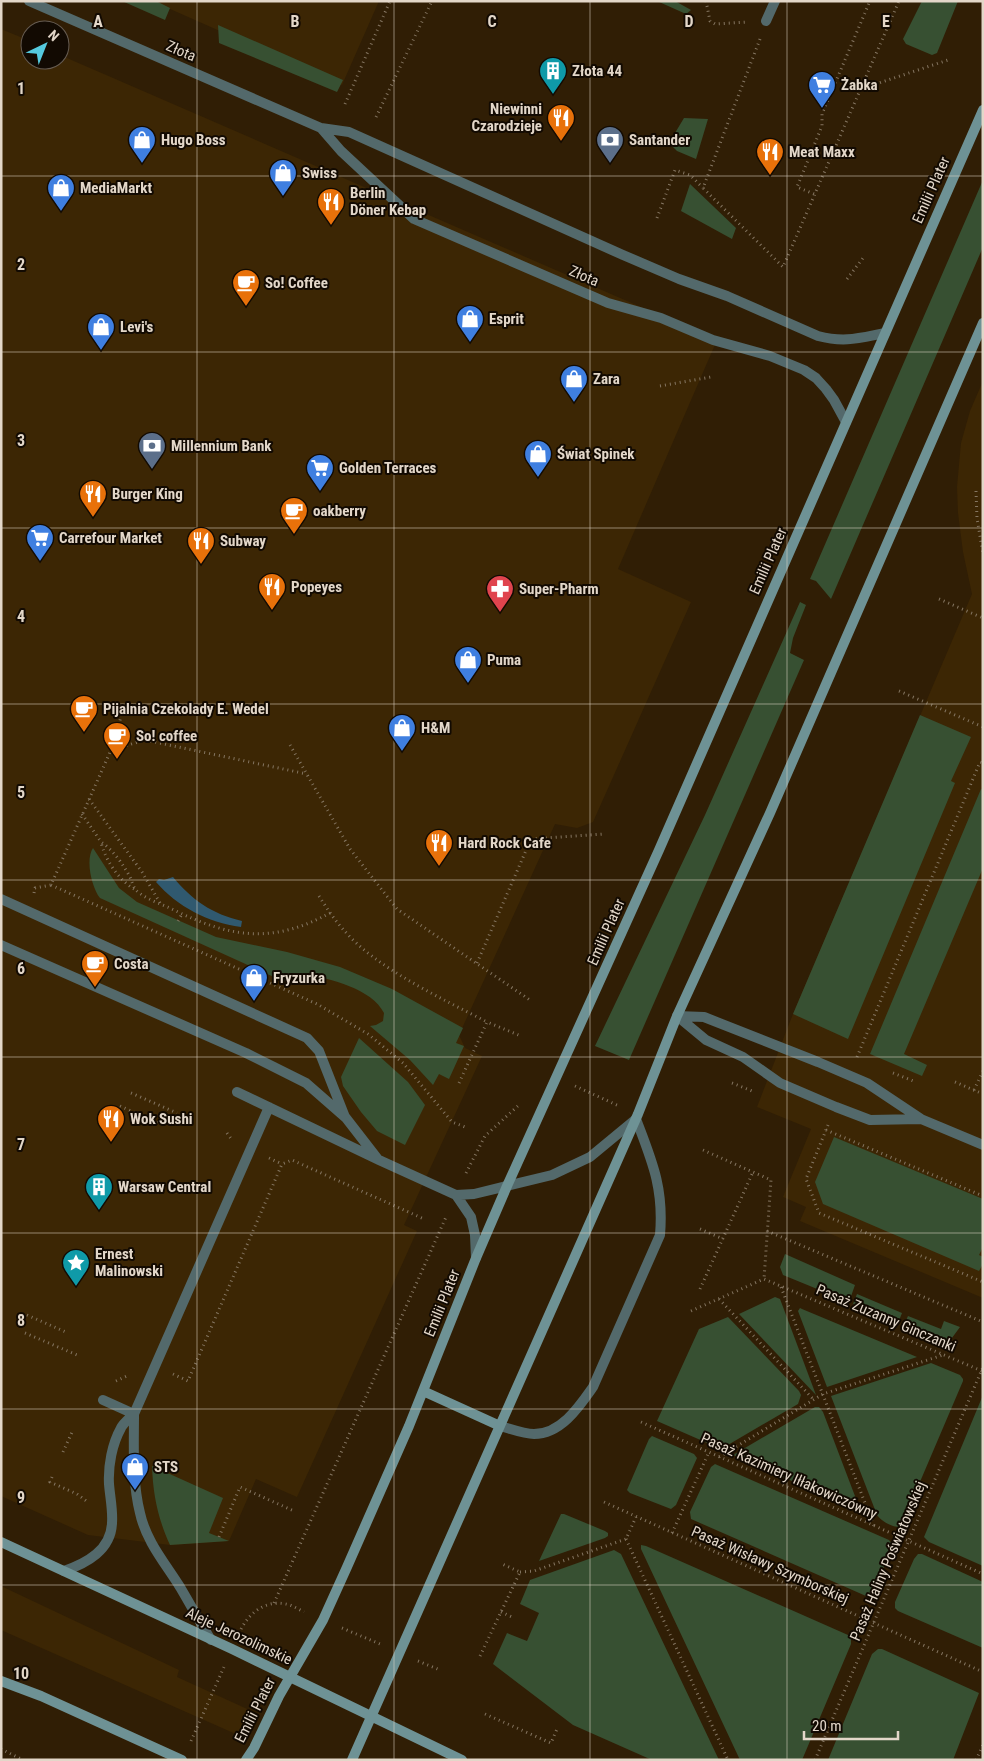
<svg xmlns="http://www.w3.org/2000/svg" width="984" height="1761" font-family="'Roboto Condensed',sans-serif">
  <rect width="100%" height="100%" fill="#301e05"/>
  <path fill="#3c2604" d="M152,1H379L342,85Z
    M1,29L30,41V60H60V55L717,340L618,569L691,602L593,822L577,828L555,824L459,1035L465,1048L482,1056L404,1225L417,1231L297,1497L256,1479L229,1541L170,1545L88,1535L1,1496Z
    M983,381V1298L800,1221L806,1207L783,1197L811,1129L757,1107L793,1014L972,594L963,552L958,513L957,487L961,443L970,411Z
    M1,1586L179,1670L177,1677L258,1714L247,1739L1,1630Z"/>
  <path fill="#375032" d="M122,1H156L170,8L165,20Z
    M657,1H675L691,10L686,14Z
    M922,1H958L937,53L932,55L906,44L903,39Z
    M218,25L343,80L337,92L219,43Z
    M684,118L708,119L696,159L677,151L669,143Z
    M983,180V247L831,599L816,581L810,579Z
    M690,184L736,228L732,239L681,211Z
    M800,602L806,605L793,638L790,653L804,660L629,1060L595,1046L705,815Z
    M920,715L971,737L951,781L955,783L848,1039L793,1014Z
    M981,789L983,790V868L904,1054L927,1065L922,1076L870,1054Z
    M93,848L119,888L137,902L216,937L287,952L340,967L392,989L463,1028L456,1043L464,1046L449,1079L439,1074L433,1085L410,1060L370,1026L376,1025L383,1021L384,1013C372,989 330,978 305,975C299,974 292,972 286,976L285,982L100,898C92,888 85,860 93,848Z
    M359,1038L408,1082L425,1105L405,1145L377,1131L361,1112L343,1086L341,1077Z
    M834,1137L983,1199V1247L979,1255L983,1257V1264L979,1271L823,1204L815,1182Z
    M785,1254L855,1285L849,1302L783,1275L780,1267Z
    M857,1294L902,1313L898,1323L853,1304Z
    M775,1297L780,1299L816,1395L739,1314Z
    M800,1308L802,1309L917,1357L827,1387L798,1311Z
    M908,1316L941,1329L944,1321L960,1327L949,1342L943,1341L904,1325Z
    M728,1317L799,1391L801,1395L798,1404L721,1449L657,1421L699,1329Z
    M931,1363L960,1375L963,1379V1381L902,1524L901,1527C893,1528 881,1521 877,1515L831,1396Z
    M983,1395V1566L929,1542L924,1537Z
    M815,1407H819L823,1412L858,1504L857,1508H853L733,1455Z
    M652,1436L694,1454L697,1458L676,1505L671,1509L630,1493L627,1490L649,1439Z
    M715,1464L889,1540L893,1545V1547L871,1596H866L691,1519L690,1512L711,1467Z
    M152,1466L223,1498L209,1533L229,1541L170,1545C158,1519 153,1495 152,1466Z
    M561,1514H564L605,1531L608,1533V1536L605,1538L539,1561Z
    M641,1545L646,1546L848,1635L851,1638V1644L802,1760H740L641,1549Z
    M614,1550L621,1554L719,1760H652L573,1725L493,1664L507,1633L527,1641L539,1613L520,1604L530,1580Z
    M918,1554H922L983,1582V1648L898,1611L895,1608V1602L914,1559Z
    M878,1649H882L979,1693L953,1760H828L872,1654Z"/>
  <path fill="#30596f" d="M173,877C192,900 212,914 242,921L241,927C207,922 178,907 156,882L159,879L164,880Z"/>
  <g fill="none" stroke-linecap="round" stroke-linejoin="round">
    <path stroke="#857662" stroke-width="3" stroke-dasharray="1 4" stroke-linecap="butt" d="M706,1L710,21L715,24L747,22
      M760,39L703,188L783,267L899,1
      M861,89L948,60
      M345,104L390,1
      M376,117L432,1
      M814,194L797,187L822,126V114L870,1
      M657,218L675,170L690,175L703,188
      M847,279L863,258
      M660,386L711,377
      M976,491L977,518L983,554
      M939,599L983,618
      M899,691L983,727
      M290,745L350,849L397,909L530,1000
      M111,749L121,717
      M89,799L142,872L160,903
      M82,814L101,842
      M51,885L317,1004L368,1034L403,1063L452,1122L465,1127
      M134,889C119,880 105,860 101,842C113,850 123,864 130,877C132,882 133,887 137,891C147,900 162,904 174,910C231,938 273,944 330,913
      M34,893L35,888L51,885L111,750L145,740L307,774
      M319,896C326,907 333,918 342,928C375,968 441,998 487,1022
      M178,921L182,914
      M477,963L531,839L604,834
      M857,1057L980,762L983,763
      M893,1073L916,1082
      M955,1082L983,1094
      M459,1083L487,1022L521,1036
      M732,1083L752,1091
      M575,1086L619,1106
      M974,1090L983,1071
      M131,1093L177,1113
      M120,1106L160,1124
      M828,1125L806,1179L819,1213L983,1282
      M826,1130L983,1196
      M227,1133L232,1140
      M703,1150L771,1180L764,1279
      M269,1158L282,1164
      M466,1173L485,1136L520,1104
      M700,1229L723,1239
      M767,1231L983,1322
      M781,1287L874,1526
      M700,1289L753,1172
      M719,1299L814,1400
      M691,1311L764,1279L982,1371
      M27,1315L68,1333
      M25,1333L77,1355
      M173,1374L188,1381L282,1164L292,1160L424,1219
      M116,1381L127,1376
      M641,1422L983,1574
      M63,1452L73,1430
      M719,1457L823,1394L943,1355
      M52,1477L50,1482L77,1494L89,1503
      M604,1502L983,1672
      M672,1533L709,1452
      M219,1537L240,1487L294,1511
      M626,1539L728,1760
      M520,1572L534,1571L626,1539L636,1517
      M274,1603L446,1217
      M501,1612L512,1617
      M342,1628L380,1644
      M241,1629C250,1612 266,1600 286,1604C292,1605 298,1609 304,1612
      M480,1656L520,1572L502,1564
      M418,1661L440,1670
      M485,1714L551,1743L557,1729
      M191,1741L224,1667
      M1,1749L23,1760
      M815,1760L983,1367
      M976,1760L983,1745"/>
    <path stroke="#53696b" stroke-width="10" d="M1,899L307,1038L319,1051L345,1117
      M1,945L246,1053L306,1083L346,1118L377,1158
      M677,1016L704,1017L818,1062L867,1083L921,1119L983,1145
      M677,1016L706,1040L743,1057L780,1083L836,1107L870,1120L921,1119
      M237,1092L379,1160L456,1195L474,1194L552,1175L590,1157L636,1119C652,1161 664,1188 660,1235L593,1387C579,1407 561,1434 534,1434C524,1434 511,1429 500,1426
      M456,1195L471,1217L475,1235L476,1258
      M103,1400L134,1414
      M134,1414C134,1447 132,1481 140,1513C146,1541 165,1563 180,1587C190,1604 200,1622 211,1640
      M64,1571C87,1563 111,1550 112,1523C113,1510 110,1497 109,1484C108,1466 112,1444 121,1428C123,1423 130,1418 134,1414L269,1107"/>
    <path stroke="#53696b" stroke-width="10" d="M29,1L321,128L349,132L623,255L679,279L727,296L818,336C845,343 859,338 885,333
      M766,21L775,1
      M321,128L341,151L414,219L608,303L661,318L713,340L770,356L804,370L816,378L826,389L834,400L846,422"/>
    <path stroke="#6e9295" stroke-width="10" d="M423,1391L500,1426
      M1,1542L232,1649L462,1760
      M1,1681L41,1696L182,1760
      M246,1760L254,1748L279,1696L323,1620L347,1567L409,1426L476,1258L507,1186L659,850L983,110
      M352,1760L638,1114L677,1016L770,813L983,323"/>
  </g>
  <path fill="none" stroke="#e3d7c9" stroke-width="1" stroke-opacity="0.55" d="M197,1V1760M394,1V1760M590,1V1760M787,1V1760M1,176H983M1,352H983M1,528H983M1,704H983M1,880H983M1,1057H983M1,1233H983M1,1409H983M1,1585H983"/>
  <defs>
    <symbol id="building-pin" viewBox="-11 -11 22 30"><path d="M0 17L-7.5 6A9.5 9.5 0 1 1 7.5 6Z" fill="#0f9aa8" stroke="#120a02"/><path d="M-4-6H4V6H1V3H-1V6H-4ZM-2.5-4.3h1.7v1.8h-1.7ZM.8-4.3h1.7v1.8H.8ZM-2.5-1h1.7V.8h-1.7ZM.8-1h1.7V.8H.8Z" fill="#fff"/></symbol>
    <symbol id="supermarket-pin" viewBox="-11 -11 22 30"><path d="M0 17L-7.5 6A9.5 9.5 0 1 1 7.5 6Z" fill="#3f7fe0" stroke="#120a02"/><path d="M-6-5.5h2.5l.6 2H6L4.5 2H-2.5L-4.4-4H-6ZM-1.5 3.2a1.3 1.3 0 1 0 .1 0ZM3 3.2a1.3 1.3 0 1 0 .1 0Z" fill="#fff"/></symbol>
    <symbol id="restaurant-pin" viewBox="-11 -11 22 30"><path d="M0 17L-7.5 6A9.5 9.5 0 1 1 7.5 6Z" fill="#e8710a" stroke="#120a02"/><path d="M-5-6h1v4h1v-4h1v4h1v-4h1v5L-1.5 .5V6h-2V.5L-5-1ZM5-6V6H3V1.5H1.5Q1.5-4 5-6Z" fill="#fff"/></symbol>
    <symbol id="shop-pin" viewBox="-11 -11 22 30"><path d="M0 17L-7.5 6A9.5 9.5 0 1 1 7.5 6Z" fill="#3f7fe0" stroke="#120a02"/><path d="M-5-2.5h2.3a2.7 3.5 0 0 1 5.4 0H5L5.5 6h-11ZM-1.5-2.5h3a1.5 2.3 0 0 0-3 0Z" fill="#fff"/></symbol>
    <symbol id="bank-pin" viewBox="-11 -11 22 30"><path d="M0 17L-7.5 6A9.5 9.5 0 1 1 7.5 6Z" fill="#5c6f8a" stroke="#120a02"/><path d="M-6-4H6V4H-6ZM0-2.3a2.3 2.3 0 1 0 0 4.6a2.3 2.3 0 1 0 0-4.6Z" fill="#fff"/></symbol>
    <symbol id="cafe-pin" viewBox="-11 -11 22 30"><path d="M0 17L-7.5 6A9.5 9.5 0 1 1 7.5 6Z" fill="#e8710a" stroke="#120a02"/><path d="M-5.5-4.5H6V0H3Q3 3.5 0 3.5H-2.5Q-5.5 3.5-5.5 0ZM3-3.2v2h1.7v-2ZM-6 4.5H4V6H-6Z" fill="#fff"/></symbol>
    <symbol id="pharmacy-pin" viewBox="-11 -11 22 30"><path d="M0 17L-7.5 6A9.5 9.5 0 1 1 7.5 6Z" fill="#e0444e" stroke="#120a02"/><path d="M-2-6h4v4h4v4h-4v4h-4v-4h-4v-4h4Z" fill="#fff"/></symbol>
    <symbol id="sight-pin" viewBox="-11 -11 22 30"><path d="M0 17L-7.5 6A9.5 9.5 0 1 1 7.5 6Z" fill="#0f9aa8" stroke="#120a02"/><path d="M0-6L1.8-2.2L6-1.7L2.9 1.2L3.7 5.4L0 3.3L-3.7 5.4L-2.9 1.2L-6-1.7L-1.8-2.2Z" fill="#fff"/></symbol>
  </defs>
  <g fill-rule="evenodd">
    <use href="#building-pin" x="537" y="55" width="32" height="43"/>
    <use href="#supermarket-pin" x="806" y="69" width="32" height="43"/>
    <use href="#restaurant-pin" x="545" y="102" width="32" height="43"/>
    <use href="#shop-pin" x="126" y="124" width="32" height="43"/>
    <use href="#bank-pin" x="594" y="124" width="32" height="43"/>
    <use href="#restaurant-pin" x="754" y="136" width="32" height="43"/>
    <use href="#shop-pin" x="267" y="157" width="32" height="43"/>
    <use href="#shop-pin" x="45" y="172" width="32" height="43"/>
    <use href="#restaurant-pin" x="315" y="186" width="32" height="43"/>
    <use href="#cafe-pin" x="230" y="267" width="32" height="43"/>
    <use href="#shop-pin" x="454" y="303" width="32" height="43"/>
    <use href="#shop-pin" x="85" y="311" width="32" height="43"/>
    <use href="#shop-pin" x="558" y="363" width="32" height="43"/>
    <use href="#bank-pin" x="136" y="430" width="32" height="43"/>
    <use href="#shop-pin" x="522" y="438" width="32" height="43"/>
    <use href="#supermarket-pin" x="304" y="452" width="32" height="43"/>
    <use href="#restaurant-pin" x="77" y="478" width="32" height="43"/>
    <use href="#cafe-pin" x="278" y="495" width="32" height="43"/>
    <use href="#supermarket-pin" x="24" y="522" width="32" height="43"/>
    <use href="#restaurant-pin" x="185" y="525" width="32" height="43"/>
    <use href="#restaurant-pin" x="256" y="571" width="32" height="43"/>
    <use href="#pharmacy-pin" x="484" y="573" width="32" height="43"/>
    <use href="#shop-pin" x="452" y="644" width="32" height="43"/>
    <use href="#cafe-pin" x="68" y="693" width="32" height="43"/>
    <use href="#shop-pin" x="386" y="712" width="32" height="43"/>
    <use href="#cafe-pin" x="101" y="720" width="32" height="43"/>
    <use href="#restaurant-pin" x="423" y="827" width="32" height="43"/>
    <use href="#cafe-pin" x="79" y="948" width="32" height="43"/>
    <use href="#shop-pin" x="238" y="962" width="32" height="43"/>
    <use href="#restaurant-pin" x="95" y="1103" width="32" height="43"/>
    <use href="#building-pin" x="83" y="1171" width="32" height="43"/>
    <use href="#sight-pin" x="60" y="1247" width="32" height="43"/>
    <use href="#shop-pin" x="119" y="1451" width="32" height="43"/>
  </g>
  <g text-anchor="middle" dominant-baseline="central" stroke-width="4" stroke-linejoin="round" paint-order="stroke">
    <g font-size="15" fill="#e3d7c9" stroke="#120a02">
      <text transform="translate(181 51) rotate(23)">Złota</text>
      <text transform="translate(931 190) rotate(-66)">Emilii Plater</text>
      <text transform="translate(584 276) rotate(23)">Złota</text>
      <text transform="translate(768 561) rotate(-66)">Emilii Plater</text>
      <text transform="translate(606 932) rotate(-66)">Emilii Plater</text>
      <text transform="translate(442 1303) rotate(-68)">Emilii Plater</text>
      <text transform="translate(886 1318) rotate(23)">Pasaż Zuzanny Ginczanki</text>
      <text transform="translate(789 1476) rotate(24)">Pasaż Kazimiery Iłłakowiczówny</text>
      <text transform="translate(888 1561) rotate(-67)">Pasaż Haliny Poświatowskiej</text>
      <text transform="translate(770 1565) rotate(24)">Pasaż Wisławy Szymborskiej</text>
      <text transform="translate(239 1636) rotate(25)">Aleje Jerozolimskie</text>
      <text transform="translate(255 1710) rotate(-63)">Emilii Plater</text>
    </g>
    <g font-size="15" font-weight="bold" fill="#e3d7c9" stroke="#120a02" text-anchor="start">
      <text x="572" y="71">Złota 44</text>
      <text x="841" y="85">Żabka</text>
      <text x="542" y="109" text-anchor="end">Niewinni<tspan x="542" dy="17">Czarodzieje</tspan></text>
      <text x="161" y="140">Hugo Boss</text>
      <text x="629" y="140">Santander</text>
      <text x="789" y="152">Meat Maxx</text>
      <text x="302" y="173">Swiss</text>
      <text x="80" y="188">MediaMarkt</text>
      <text x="350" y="193">Berlin<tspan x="350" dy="17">Döner Kebap</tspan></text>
      <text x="265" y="283">So! Coffee</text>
      <text x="489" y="319">Esprit</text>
      <text x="120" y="327">Levi's</text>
      <text x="593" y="379">Zara</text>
      <text x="171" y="446">Millennium Bank</text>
      <text x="557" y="454">Świat Spinek</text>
      <text x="339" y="468">Golden Terraces</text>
      <text x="112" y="494">Burger King</text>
      <text x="313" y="511">oakberry</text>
      <text x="59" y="538">Carrefour Market</text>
      <text x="220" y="541">Subway</text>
      <text x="291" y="587">Popeyes</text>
      <text x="519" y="589">Super-Pharm</text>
      <text x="487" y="660">Puma</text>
      <text x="103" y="709">Pijalnia Czekolady E. Wedel</text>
      <text x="421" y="728">H&amp;M</text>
      <text x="136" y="736">So! coffee</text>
      <text x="458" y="843">Hard Rock Cafe</text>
      <text x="114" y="964">Costa</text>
      <text x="273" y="978">Fryzurka</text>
      <text x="130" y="1119">Wok Sushi</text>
      <text x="118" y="1187">Warsaw Central</text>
      <text x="95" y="1254">Ernest<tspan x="95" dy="17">Malinowski</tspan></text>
      <text x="154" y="1467">STS</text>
    </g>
  </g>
  <g font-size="16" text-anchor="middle" font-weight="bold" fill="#e3d7c9" stroke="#120a02" stroke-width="4" stroke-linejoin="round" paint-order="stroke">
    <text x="98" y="27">A</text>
    <text x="295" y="27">B</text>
    <text x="492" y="27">C</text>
    <text x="689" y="27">D</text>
    <text x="886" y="27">E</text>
    <text x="21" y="94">1</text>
    <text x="21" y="270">2</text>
    <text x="21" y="446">3</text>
    <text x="21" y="622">4</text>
    <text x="21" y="798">5</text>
    <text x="21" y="974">6</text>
    <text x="21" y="1150">7</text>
    <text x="21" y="1326">8</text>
    <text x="21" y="1503">9</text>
    <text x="21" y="1679">10</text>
  </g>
  <rect width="984" height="1761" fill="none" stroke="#e3d7c9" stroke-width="5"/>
  <g transform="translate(45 45) rotate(43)"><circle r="24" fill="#120a02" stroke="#665c52"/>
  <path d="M0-4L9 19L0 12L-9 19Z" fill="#55cadf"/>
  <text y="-8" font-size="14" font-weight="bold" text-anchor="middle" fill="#e3d7c9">N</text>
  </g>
  <path d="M804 1731v8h94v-8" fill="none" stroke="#e3d7c9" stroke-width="2.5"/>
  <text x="812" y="1731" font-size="15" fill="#e3d7c9" stroke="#120a02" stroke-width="4" paint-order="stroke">20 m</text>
</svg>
